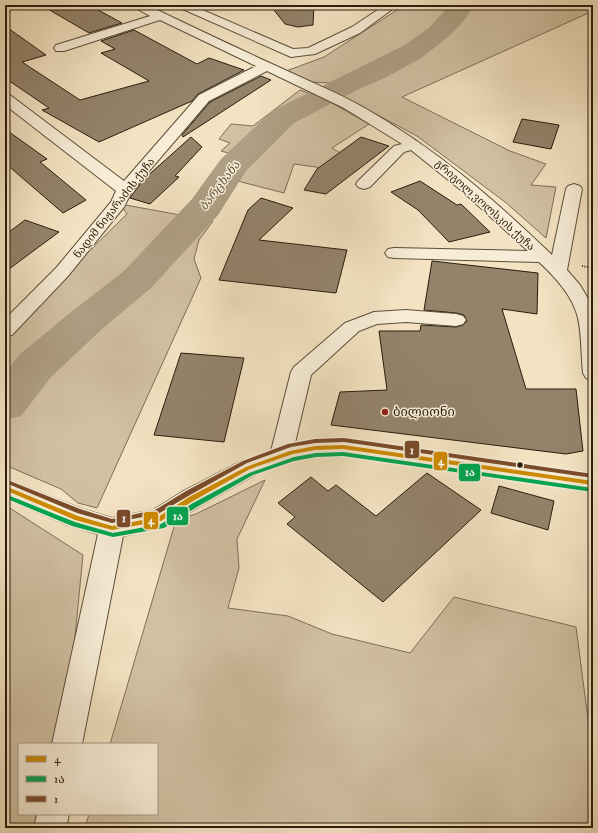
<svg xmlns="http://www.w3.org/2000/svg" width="598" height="833" font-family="'IM FELL Double Pica','Noto Serif Georgian',serif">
  <rect width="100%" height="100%" fill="#f3e3c2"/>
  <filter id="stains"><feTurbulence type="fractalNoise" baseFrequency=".005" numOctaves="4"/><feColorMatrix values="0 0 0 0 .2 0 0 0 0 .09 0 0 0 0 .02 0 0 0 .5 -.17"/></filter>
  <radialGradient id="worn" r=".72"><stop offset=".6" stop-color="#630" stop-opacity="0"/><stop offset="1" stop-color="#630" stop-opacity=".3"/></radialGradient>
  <path fill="#d1c1a3" stroke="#7e6e58" d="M399,5H593V11L402,97L510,151L546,164L531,185L556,187L546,238L505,202L417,136L344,97L347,84L311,82L286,71L324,57L400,8Z
    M300,90L325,99L369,124L332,148L346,156L337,170L294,164L284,193L226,178L233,166L242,157L221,151L230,143L219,139L231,124L253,126Z
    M120,204L213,221L199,240L194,259L201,278L97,508L78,503L61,489L5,465V334L127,214Z
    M265,480L237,539L239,568L228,608L288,616L332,634L410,653L454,597L576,627L593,757V828H85L89,814H157V744H110L176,520L196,514Z
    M5,505L83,555L65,738L63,744H19V814H42L37,828H5Z"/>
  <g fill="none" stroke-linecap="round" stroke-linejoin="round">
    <path fill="#af9f84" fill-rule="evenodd" d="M450,5H475L462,23L447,38L421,58L387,77L357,90L294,123L246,171L218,215L151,288L101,330L51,377L21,416L5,420V373L19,355L71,312L123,272L192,199L221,159L272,111L403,46L429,28Z"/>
  </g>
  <path fill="#93836b" stroke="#2b1c0c" d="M41,5H89L122,23L89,33Z
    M270,5H314L313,25L298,27L285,24Z
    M5,26L46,55L22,62L80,100L149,81L101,53L115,49L101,41L134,30L197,64L209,58L244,70L198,94L192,101L99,142L42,110L49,108L5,78Z
    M261,76L271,80L183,137L182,135L210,102Z
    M522,119L559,125L551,149L513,142Z
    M5,129L47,159L40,162L86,200L63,213L5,163Z
    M191,137L202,147L175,176L179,177L150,204L130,198L143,180Z
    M361,137L389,146L326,194L304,190L317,169Z
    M420,181L457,205L461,204L490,232L449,242L418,210L391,192Z
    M261,198L293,208L259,240L347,250L336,293L219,280L248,210Z
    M25,220L59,232L5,272V235Z
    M432,261L538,273L537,314L502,309L526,389H576L583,451L566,454L331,425L340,392L387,390L379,331H420L421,325L456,327L463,325L467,321L464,315L456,313L424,310Z
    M181,353L244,358L224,442L154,435Z
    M427,473L481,510L383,602L287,524L295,517L278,503L311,477L328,491L336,485L376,516Z
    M499,486L554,501L548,530L491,513Z"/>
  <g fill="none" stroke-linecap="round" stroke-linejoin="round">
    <defs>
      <path id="minor" d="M132,5H147C188,25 231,45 272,64C304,79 337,92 368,110C436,149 495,200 552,255L566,189L568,186L574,184L580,186L582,189L567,270L580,285L593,307V380L586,378L583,373C581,355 582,336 578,318C573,296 555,277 539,262L394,258L388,257L385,253L388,249L394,248L528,251L462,191L411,150L404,152L370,187L364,189L358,187L356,184L358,181L394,146L402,144L344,108L267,71L209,101L132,191L124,207L68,276L12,335L5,336V319L56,268L111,202L116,191L5,105V94L10,95L124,181L199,95L256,66L160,20L64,51H56L54,48L56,45L150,16L134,7Z
        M176,5H191L293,49L308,48L352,27L379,9V5H391V10L360,33L315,54L291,57L178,7Z
        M406,310L456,314L463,316L466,320L463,324L456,326L406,322L377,324L359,331L311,375L295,443L315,439H343L593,474V492L343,455L315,457L295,460L256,474L200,506L168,526L123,536L82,744H52L98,534L68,525L5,498V479L82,509L112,518L153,510L182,492L240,462L271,451L291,372L294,367L345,323L374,312Z
        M37,814H69L66,828H34Z"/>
    </defs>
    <use href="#minor" stroke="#5d4e3a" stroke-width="2"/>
    <path stroke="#2b1c0c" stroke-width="2" stroke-dasharray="1 1.5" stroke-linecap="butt" d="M582,266L593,268"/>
    <use href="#minor" fill="#f7edd7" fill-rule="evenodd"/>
    <defs>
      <path id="bus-1" d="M343,445L593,481V485L343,449L315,450L293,454L250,469L193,501L161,521L112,530L75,520L5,490V486L78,516L112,526L158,517L189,497L246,467L290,451L315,446Z"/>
      <path id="bus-2" d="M343,452L592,488H593V492L343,456L316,457L294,461L253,475L197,507L164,528L113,537L72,526L5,498V494L75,522L113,533L161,524L193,503L249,473L294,457L316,453Z"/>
      <path id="bus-3" d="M344,438L593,474V478L344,442L315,443L291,447L247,463L190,495L158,514L112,523L77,513L6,483L5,482L6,481H10L80,509L112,519L155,510L186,491L243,461L288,444L315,439Z"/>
    </defs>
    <use href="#bus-1" stroke="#f7edd7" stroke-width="3"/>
    <use href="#bus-2" stroke="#f7edd7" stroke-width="3"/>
    <use href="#bus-3" stroke="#f7edd7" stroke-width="3"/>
    <use href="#bus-1" fill="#ce8a02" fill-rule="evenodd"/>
    <use href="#bus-2" fill="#00a651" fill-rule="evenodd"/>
    <use href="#bus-3" fill="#7a4b2a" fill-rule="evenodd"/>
  </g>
  <circle fill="#8f2418" stroke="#f7edd7" stroke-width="1.5" cx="385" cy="412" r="4"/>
  <circle fill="#2b1c0c" stroke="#f7edd7" stroke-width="1.5" cx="520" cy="465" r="3.5"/>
  <g text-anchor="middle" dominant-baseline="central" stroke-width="3" stroke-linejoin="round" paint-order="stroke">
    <g font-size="11" fill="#2b1c0c" stroke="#f7edd7">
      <text transform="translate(485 205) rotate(42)">გრიგოლ ვოლსკის ქუჩა</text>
      <text transform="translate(114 208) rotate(-52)">ნადიმ ნიჟარაძის ქუჩა</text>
    </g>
    <g font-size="12" font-style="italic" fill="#60503c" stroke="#f7edd7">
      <text transform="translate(220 186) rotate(-53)">ბარცხანა</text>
    </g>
    <g font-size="13" fill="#2b1c0c" stroke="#f7edd7" text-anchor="start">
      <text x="393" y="412">ბილიონი</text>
    </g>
  </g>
  <g stroke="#f7edd7" stroke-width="1.5">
    <rect x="404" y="440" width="16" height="19" rx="4" fill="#7a4b2a"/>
    <rect x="433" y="451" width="15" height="20" rx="4" fill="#ce8a02"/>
    <rect x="458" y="463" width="23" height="19" rx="4" fill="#00a651"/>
    <rect x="166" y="506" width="23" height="20" rx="4" fill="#00a651"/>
    <rect x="116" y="509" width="15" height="19" rx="4" fill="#7a4b2a"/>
    <rect x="143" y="511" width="16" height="19" rx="4" fill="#ce8a02"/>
  </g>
  <g font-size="11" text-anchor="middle" font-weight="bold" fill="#fff">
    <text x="412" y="454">1</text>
    <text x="441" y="465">4</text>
    <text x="470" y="476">1ა</text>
    <text x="178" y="520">1ა</text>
    <text x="124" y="522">1</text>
    <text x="151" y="524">4</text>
  </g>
  <rect width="598" height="833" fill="none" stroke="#f3e3c2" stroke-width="20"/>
  <rect x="6" y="6" width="586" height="821" fill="none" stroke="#2b1c0c" stroke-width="2"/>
  <rect x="10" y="10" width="578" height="813" fill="none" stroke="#2b1c0c"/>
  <rect x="18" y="743" width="140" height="72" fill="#f7edd7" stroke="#a59986"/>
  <rect x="26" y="756" width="20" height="6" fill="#ce8a02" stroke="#a59986"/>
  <text x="54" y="763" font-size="12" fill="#2b1c0c">4</text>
  <rect x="26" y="776" width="20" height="6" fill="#00a651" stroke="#a59986"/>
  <text x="54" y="783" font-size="12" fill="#2b1c0c">1ა</text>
  <rect x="26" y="796" width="20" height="6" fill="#7a4b2a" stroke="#a59986"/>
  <text x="54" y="803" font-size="12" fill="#2b1c0c">1</text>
  <rect width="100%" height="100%" filter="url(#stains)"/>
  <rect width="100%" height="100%" fill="url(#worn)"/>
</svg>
